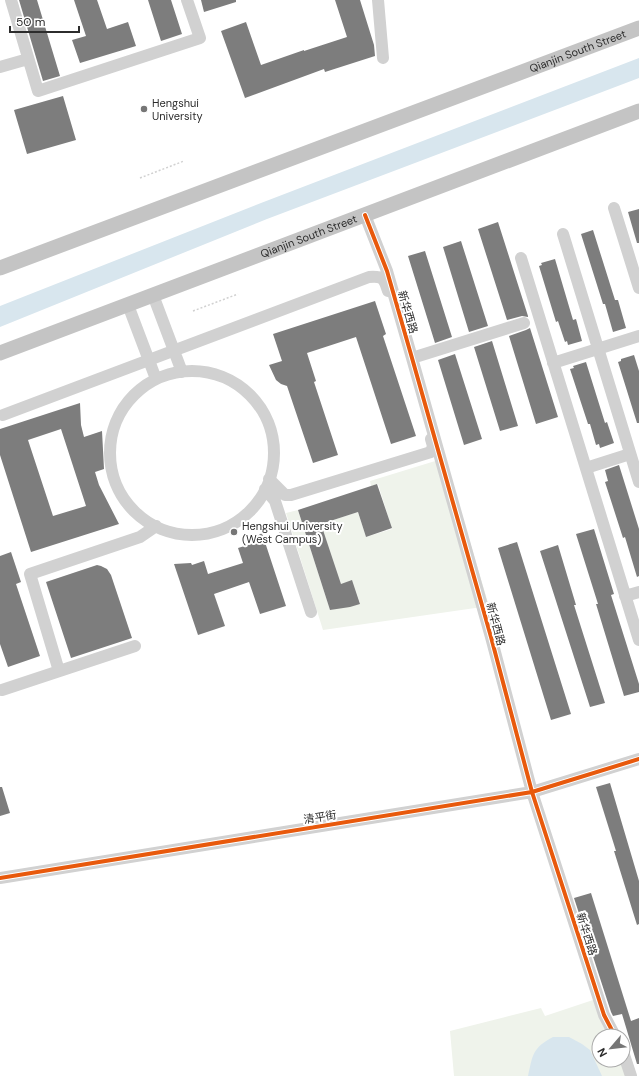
<svg xmlns="http://www.w3.org/2000/svg" width="639" height="1076" font-family="'DM Sans','Noto Sans SC',sans-serif">
  <rect width="100%" height="100%" fill="#fff"/>
  <path fill="#eff3eb" d="M445,458L489,606L323,630L286,513L298,510L330,610L360,603L352,581L341,585L321,524L358,512L366,537L392,529L378,484L371,486L370,481Z
    M602,997L614,1036H599V1060H621L626,1076H454L450,1031L541,1008L545,1016Z"/>
  <path fill="#d8e6ee" d="M639,58V78L267,219L0,327V306L261,203Z
    M553,1037H569L582,1044L590,1050L602,1076H528C533,1055 532,1048 553,1037Z"/>
  <path fill="#7d7d7d" fill-rule="evenodd" d="M19,0H37L60,76L43,81Z
    M74,0H97L107,29L128,22L136,46L80,63L72,40L86,36Z
    M148,0H171L182,34L161,41Z
    M201,0H236V2L204,12Z
    M335,0H360L374,45L375,56L325,72L324,69L245,98L221,31L246,22L261,65L304,50V51L347,37Z
    M63,96L76,140L27,154L14,110Z
    M639,209V243H637L628,212Z
    M498,222L528,316V317L522,316L507,320L478,229Z
    M593,230L615,300H618L626,328L613,332L605,304H603L581,234Z
    M461,241L488,326L469,332L443,247Z
    M425,251L452,337L435,343L408,256Z
    M555,259L573,320L576,319L582,341L568,345L567,341L565,342L558,321L556,322L539,266L542,265L541,263Z
    M375,301L386,334L383,336L416,436L391,444L356,337L307,353L316,381L314,382L338,455L313,463L287,386L281,384L276,380L269,365L282,361L273,334Z
    M530,328L558,417L536,424L509,336L526,330Z
    M492,341L518,426L500,431L474,347Z
    M455,354L482,439L464,445L438,360Z
    M634,355L639,371V423H637L618,362L621,361V359Z
    M586,362L605,423L607,422L614,443L600,448L599,444L596,445L590,424H588L570,369L574,368L573,366Z
    M80,403L81,425L84,437L102,431L104,469L95,472L99,485L119,524L31,552L0,455V429ZM61,429L86,506L53,516L28,440Z
    M619,465L639,529V576L637,577L625,537L623,538L605,482L608,481L605,470Z
    M377,484L392,528L366,537L358,512L321,524L341,584L352,580L360,604L350,607L330,610L298,510Z
    M594,529L614,594L611,595L639,684V692L624,696L596,604H598L576,534Z
    M262,533L286,606L260,614L249,582L214,594L225,626L198,635L174,564L191,563L192,565L204,561L208,574L243,563L238,548L248,545L247,542Z
    M517,542L571,714L551,720L498,548Z
    M558,545L576,605H574L605,703L590,707L540,551Z
    M11,552L21,582L16,584L40,656L8,667L0,644V556Z
    M97,565L101,566L107,569L111,575L132,638L71,658L46,582Z
    M610,783L639,881V924L637,925L614,851H616L596,787Z
    M0,787H2L10,813L0,816Z
    M591,893L631,1021L639,1018V1064H637L622,1014L613,1016L611,1012L574,898Z"/>
  <g fill="none" stroke-linecap="round" stroke-linejoin="round">
    <path stroke="#d1d1d1" stroke-width="1.5" stroke-dasharray="2 2" stroke-linecap="butt" d="M140,178L184,161
      M193,311L238,294"/>
    <path stroke="#d1d1d1" stroke-width="12" d="M11,0L38,91L200,38L187,0
      M378,0L383,58
      M0,67L28,59
      M614,208L639,288
      M365,215L387,271L412,358L491,637L532,792L604,1015L615,1036
      M563,234L639,482
      M521,258L639,640
      M153,295L182,372
      M128,305L156,379
      M412,358L524,323
      M553,363L639,336
      M110 453a82 82 0 1 1 164 0a82 82 0 1 1-164 0Z
      M3,415L369,277C383,276 384,278 388,291
      M586,468L630,454
      M269,479L285,495H291L431,452L433,446L431,439
      M265,489L275,501L311,612
      M625,596L639,592
      M59,671L30,574L140,537L156,526
      M2,690L135,646
      M0,878L532,792L639,759
      M623,1052L631,1076"/>
    <g stroke="#c4c4c4" stroke-width="15">
      <path id="s1" d="M0,268L639,28"/>
      <path id="s2" d="M0,353L639,111"/>
    </g>
    <defs>
      <path id="cycleway" d="M365,215L387,271L412,358L491,637L532,792L604,1015L615,1036
        M0,878L532,792L639,759"/>
    </defs>
    <use href="#cycleway" stroke="#fff" stroke-width="6"/>
    <use href="#cycleway" stroke="#e8590c" stroke-width="4"/>
  </g>
  <g fill="#767676" stroke="#fff" stroke-width="1.5">
    <circle cx="144" cy="109" r="4"/>
    <circle cx="234" cy="532" r="4"/>
  </g>
  <g text-anchor="middle" dominant-baseline="central" stroke-width="4" stroke-linejoin="round" paint-order="stroke">
    <g font-size="11" fill="#2c2c2c" stroke="#fff">
      <text stroke="none"><textPath href="#s1" startOffset="617">Qianjin South Street</textPath></text>
      <text stroke="none"><textPath href="#s2" startOffset="330">Qianjin South Street</textPath></text>
      <text transform="translate(408 312) rotate(74)">新华西路</text>
      <text transform="translate(496 624) rotate(75)">新华西路</text>
      <text transform="translate(320 817) rotate(-9)">清平街</text>
      <text transform="translate(587 934) rotate(72)">新华西路</text>
    </g>
    <g font-size="11" fill="#2c2c2c" stroke="#fff" text-anchor="start">
      <text x="152" y="103">Hengshui<tspan x="152" dy="13">University</tspan></text>
      <text x="242" y="526">Hengshui University<tspan x="242" dy="13">(West Campus)</tspan></text>
    </g>
  </g>
  <g transform="translate(611 1048) rotate(242)"><circle r="19" fill="#ffffff" stroke="#ababab"/>
  <path d="M0-3L7 15L0 10L-7 15Z" fill="#767676"/>
  <text y="-6" font-size="11" font-weight="bold" text-anchor="middle" fill="#2c2c2c">N</text>
  </g>
  <path d="M10 26v6h69v-6" fill="none" stroke="#2c2c2c" stroke-width="2"/>
  <text x="16" y="26" font-size="12" fill="#2c2c2c" stroke="#ffffff" stroke-width="3" paint-order="stroke">50 m</text>
</svg>
